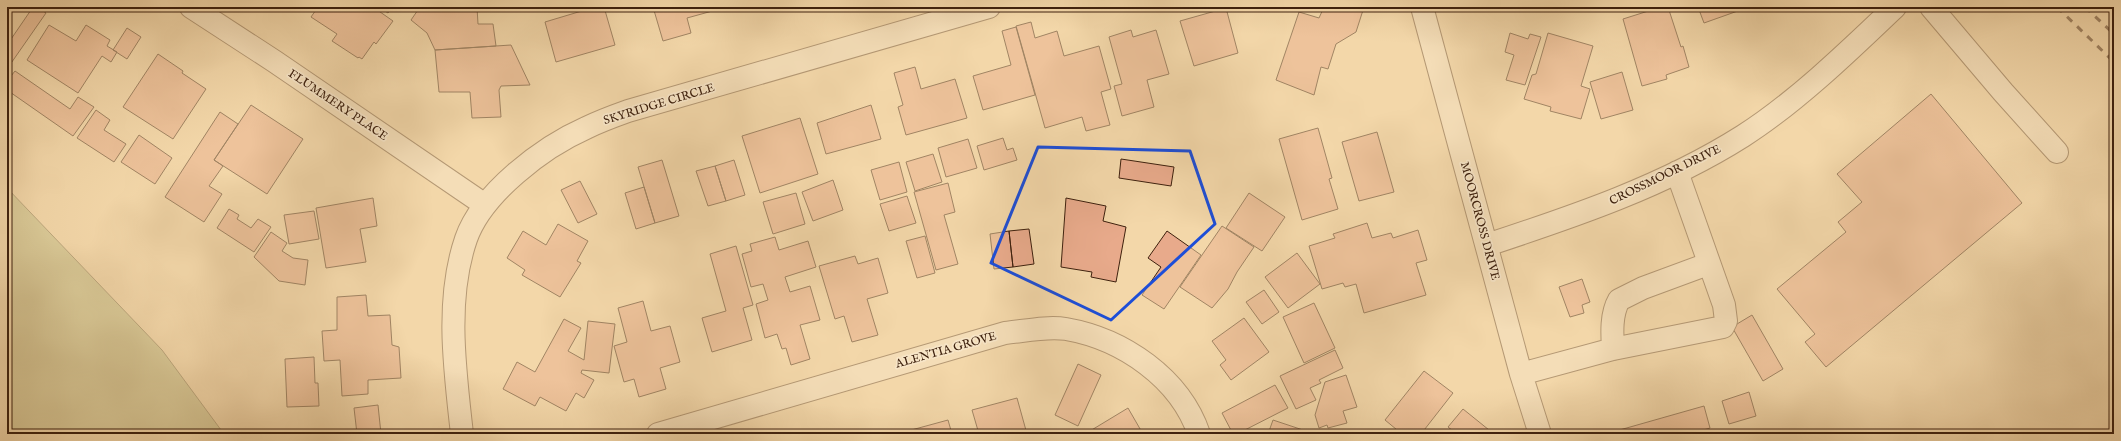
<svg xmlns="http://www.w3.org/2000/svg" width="2121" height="441" font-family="'IM FELL English',serif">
  <rect width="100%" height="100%" fill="#f3d7a9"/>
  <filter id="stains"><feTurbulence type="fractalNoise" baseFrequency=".005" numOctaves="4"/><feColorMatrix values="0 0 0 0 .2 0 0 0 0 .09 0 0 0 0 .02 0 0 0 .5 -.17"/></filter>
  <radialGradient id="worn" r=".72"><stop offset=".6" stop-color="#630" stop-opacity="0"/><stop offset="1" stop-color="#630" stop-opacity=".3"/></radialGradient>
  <path fill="#bebd86" stroke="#7e6f4a" d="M7,188L162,350L224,434H7Z"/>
  <path fill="#e8aa8b" stroke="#3e210e" d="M33,7H37L46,13L7,69V45Z
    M318,7H373L393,21L376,44L374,42L362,59L359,57L358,58L332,41L337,34L311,17Z
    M379,7H393L388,13Z
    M409,7H418L415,11Z
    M420,7H477L478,24H493L496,46L435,50L427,33L411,20Z
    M595,7H604L615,45L556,62L545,22Z
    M653,7H715L716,10L687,18L691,33L663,41Z
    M1324,7H1364L1356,32L1336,44L1328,69L1321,67L1314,95L1276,80L1299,12L1319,18Z
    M1661,7H1668L1681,47L1683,46L1689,67L1666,75L1667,79L1642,86L1623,19Z
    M1698,7H1749L1704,23Z
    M1226,8L1238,53L1194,66L1180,21Z
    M1031,22L1035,38L1057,31L1064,56L1099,46L1111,89L1101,92L1110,125L1086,131L1082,117L1045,128L1016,26Z
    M49,25L76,41L86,25L110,40L107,46L117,52L111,62L102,56L78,93L27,60Z
    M1016,27L1035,95L983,110L973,76L1011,65L1002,31Z
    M127,28L141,37L127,59L113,50Z
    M1131,30L1133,37L1156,30L1169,74L1147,80L1154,107L1122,116L1114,86L1122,84L1109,37Z
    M1510,33L1528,39L1530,34L1541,37L1525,85L1506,80L1514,55L1505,52Z
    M1548,33L1593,46L1581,86L1590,89L1581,119L1550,111L1551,107L1524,99L1532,75L1536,74Z
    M511,45L530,85L501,86L499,90L501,117L472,118L470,92H439L435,50Z
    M158,54L183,71L182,73L206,89L173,139L123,107Z
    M915,67L921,89L955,79L967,118L906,135L898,107L903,105L894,73Z
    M15,71L70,109L78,97L94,107L73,136L7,90V73L11,76Z
    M1622,72L1633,110L1601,119L1590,82Z
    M1931,94L2022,203L1826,367L1805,342L1815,334L1777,289L1846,232L1838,222L1862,202L1837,174Z
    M251,105L303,139L267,194L214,160Z
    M871,105L881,139L826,154L817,123Z
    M96,110L110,120L104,130L126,144L114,162L77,138Z
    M220,112L238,124L214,160L223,166L209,186L222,194L204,222L165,197Z
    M800,118L818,174L760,193L742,136Z
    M1318,128L1332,178L1329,179L1338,209L1302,220L1279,139Z
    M1377,132L1394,192L1359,201L1342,142Z
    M139,135L172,158L155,184L121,162Z
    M1003,138L1007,150L1013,148L1017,160L984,170L977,146Z
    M968,139L977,168L946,177L938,148Z
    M933,154L942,182L915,191L906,162Z
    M1121,159L1174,167L1171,186L1119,178Z
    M662,160L679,216L655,223L638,167Z
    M734,160L745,195L726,201L715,166Z
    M899,162L907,192L880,200L871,170Z
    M715,166L726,201L708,206L696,171Z
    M833,180L843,210L813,221L802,192Z
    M580,181L597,214L578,223L561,190Z
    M948,183L955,212L944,215L958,264L936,270L914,192Z
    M644,187L655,223L636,229L625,193Z
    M796,193L805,224L773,234L763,202Z
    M1249,193L1285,217L1262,251L1226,228Z
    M907,196L916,223L889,231L880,204Z
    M373,198L377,226L360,229L366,262L326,268L316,208Z
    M1066,198L1106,206L1103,221L1126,227L1116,282L1091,277L1092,272L1061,267Z
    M229,209L239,215L237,219L251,228L258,219L271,227L254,252L217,228Z
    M314,211L319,239L289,244L284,215Z
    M1367,223L1372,238L1391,233L1393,238L1418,230L1427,260L1416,263L1426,295L1364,313L1356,284L1345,287L1343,283L1322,289L1309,246L1335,238L1333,234Z
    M558,224L588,241L577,261L581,263L560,297L522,275L525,270L507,258L523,231L546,245Z
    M1222,226L1254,247L1237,272L1228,289L1212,308L1180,287Z
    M1029,229L1034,264L1013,267L1009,231Z
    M1009,231L1013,267L994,269L990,234Z
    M1167,231L1201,255L1164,309L1142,295L1161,267L1148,258Z
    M271,232L287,243L282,251L293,258L308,260L305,285L279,281L254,257Z
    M925,236L935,273L917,278L906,241Z
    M775,237L779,250L808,241L816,267L785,277L790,292L810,286L820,320L800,325L810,359L791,365L786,348L782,349L777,334L765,338L756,304L768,300L763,284L751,287L742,254L752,251L750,244Z
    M736,246L753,305L743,308L752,340L712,352L702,318L726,311L710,254Z
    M1297,253L1320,284L1288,308L1265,277Z
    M855,256L858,264L878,258L888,293L867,299L878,335L852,342L844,316L835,319L819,266Z
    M1582,279L1590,302L1582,305L1584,313L1570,317L1559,287Z
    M1264,290L1279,312L1262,324L1246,302Z
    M366,295L368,316L390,315L392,345L399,347L401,378L368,380V394L342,396L340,360L324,361L322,331L337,330V297Z
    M643,301L651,331L670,326L680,362L660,368L666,389L639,397L634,379L624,382L614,346L627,342L618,308Z
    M1314,303L1335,348L1304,363L1283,317Z
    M1752,315L1783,369L1763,381L1732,327Z
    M1244,318L1269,352L1231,380L1220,365L1226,360L1212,341Z
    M564,319L581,328L568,351L584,360L588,321L615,324L609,373L582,370L581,373L594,380L584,398L576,393L566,411L540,397L535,406L503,389L517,362L535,372Z
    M1335,350L1343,368L1319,380L1321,383L1310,388L1316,400L1296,409L1280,376Z
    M314,357L315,383H318L319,406L287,407L285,359Z
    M1078,364L1101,375L1078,426L1055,415Z
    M1424,371L1453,393L1421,434H1402L1385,420Z
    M1346,375L1357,407L1343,411L1347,423L1328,428L1327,425L1319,428L1315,415L1325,382Z
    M1275,385L1288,408L1237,434H1233L1222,413Z
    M1749,392L1756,416L1729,424L1722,401Z
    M1017,398L1027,434H979L972,410Z
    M378,405L381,434H357L354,408Z
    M1704,406L1710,428L1690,434L1609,433Z
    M1128,408L1143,434H1085Z
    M1463,409L1494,434H1457L1448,427Z
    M948,420L952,434H904V432Z
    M1273,420L1315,434H1268Z"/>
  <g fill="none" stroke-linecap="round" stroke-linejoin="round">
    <defs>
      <path id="minor" d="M191,7L274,61L485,205
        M1422,7L1521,374L1540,434
        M1931,7L2003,92L2057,152
        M1487,245C1575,216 1664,186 1743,136C1795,103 1850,50 1895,7
        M1613,349C1612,333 1611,314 1619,300L1643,288L1708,264
        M1521,374L1613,349L1723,327L1726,321L1724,305L1677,172
        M462,434C455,371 445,300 466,239C482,193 543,147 586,128C600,121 614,116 628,111L989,7
        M658,434L1005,333C1025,331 1047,326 1066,329C1123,339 1180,378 1199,434"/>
    </defs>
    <use href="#minor" stroke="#6b4e35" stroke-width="24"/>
    <use href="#minor" stroke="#f7e5c7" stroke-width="22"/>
    <path stroke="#3e210e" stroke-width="3" stroke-dasharray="7 7" stroke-linecap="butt" d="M2057,7L2114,62
      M2085,7L2114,34"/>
  </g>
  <path d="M0 0H2121V441H0ZM1038,147L1190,151L1215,224L1111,320L991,263Z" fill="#f3d7a9" fill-opacity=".55" fill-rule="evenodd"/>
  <path fill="none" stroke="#1d4ed8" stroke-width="3" stroke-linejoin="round" d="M1038,147L1190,151L1215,224L1111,320L991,263Z"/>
  <g text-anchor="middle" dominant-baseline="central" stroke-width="3.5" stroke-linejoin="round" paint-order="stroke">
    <g font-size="12" fill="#3e210e" stroke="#f7e5c7">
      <text transform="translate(659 104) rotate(-17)">SKYRIDGE CIRCLE</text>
      <text transform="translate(338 105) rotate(34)">FLUMMERY PLACE</text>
      <text transform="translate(1665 175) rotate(-26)">CROSSMOOR DRIVE</text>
      <text transform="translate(1480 221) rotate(75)">MOORCROSS DRIVE</text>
      <text transform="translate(946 350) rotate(-16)">ALENTIA GROVE</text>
    </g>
  </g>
  <rect width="2121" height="441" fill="none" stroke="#f3d7a9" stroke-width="24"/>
  <rect x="8" y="8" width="2105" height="425" fill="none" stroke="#3e210e" stroke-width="2"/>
  <rect x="12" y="12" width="2097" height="417" fill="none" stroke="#3e210e"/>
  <rect width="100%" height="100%" filter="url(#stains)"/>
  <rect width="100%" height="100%" fill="url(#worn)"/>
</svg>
